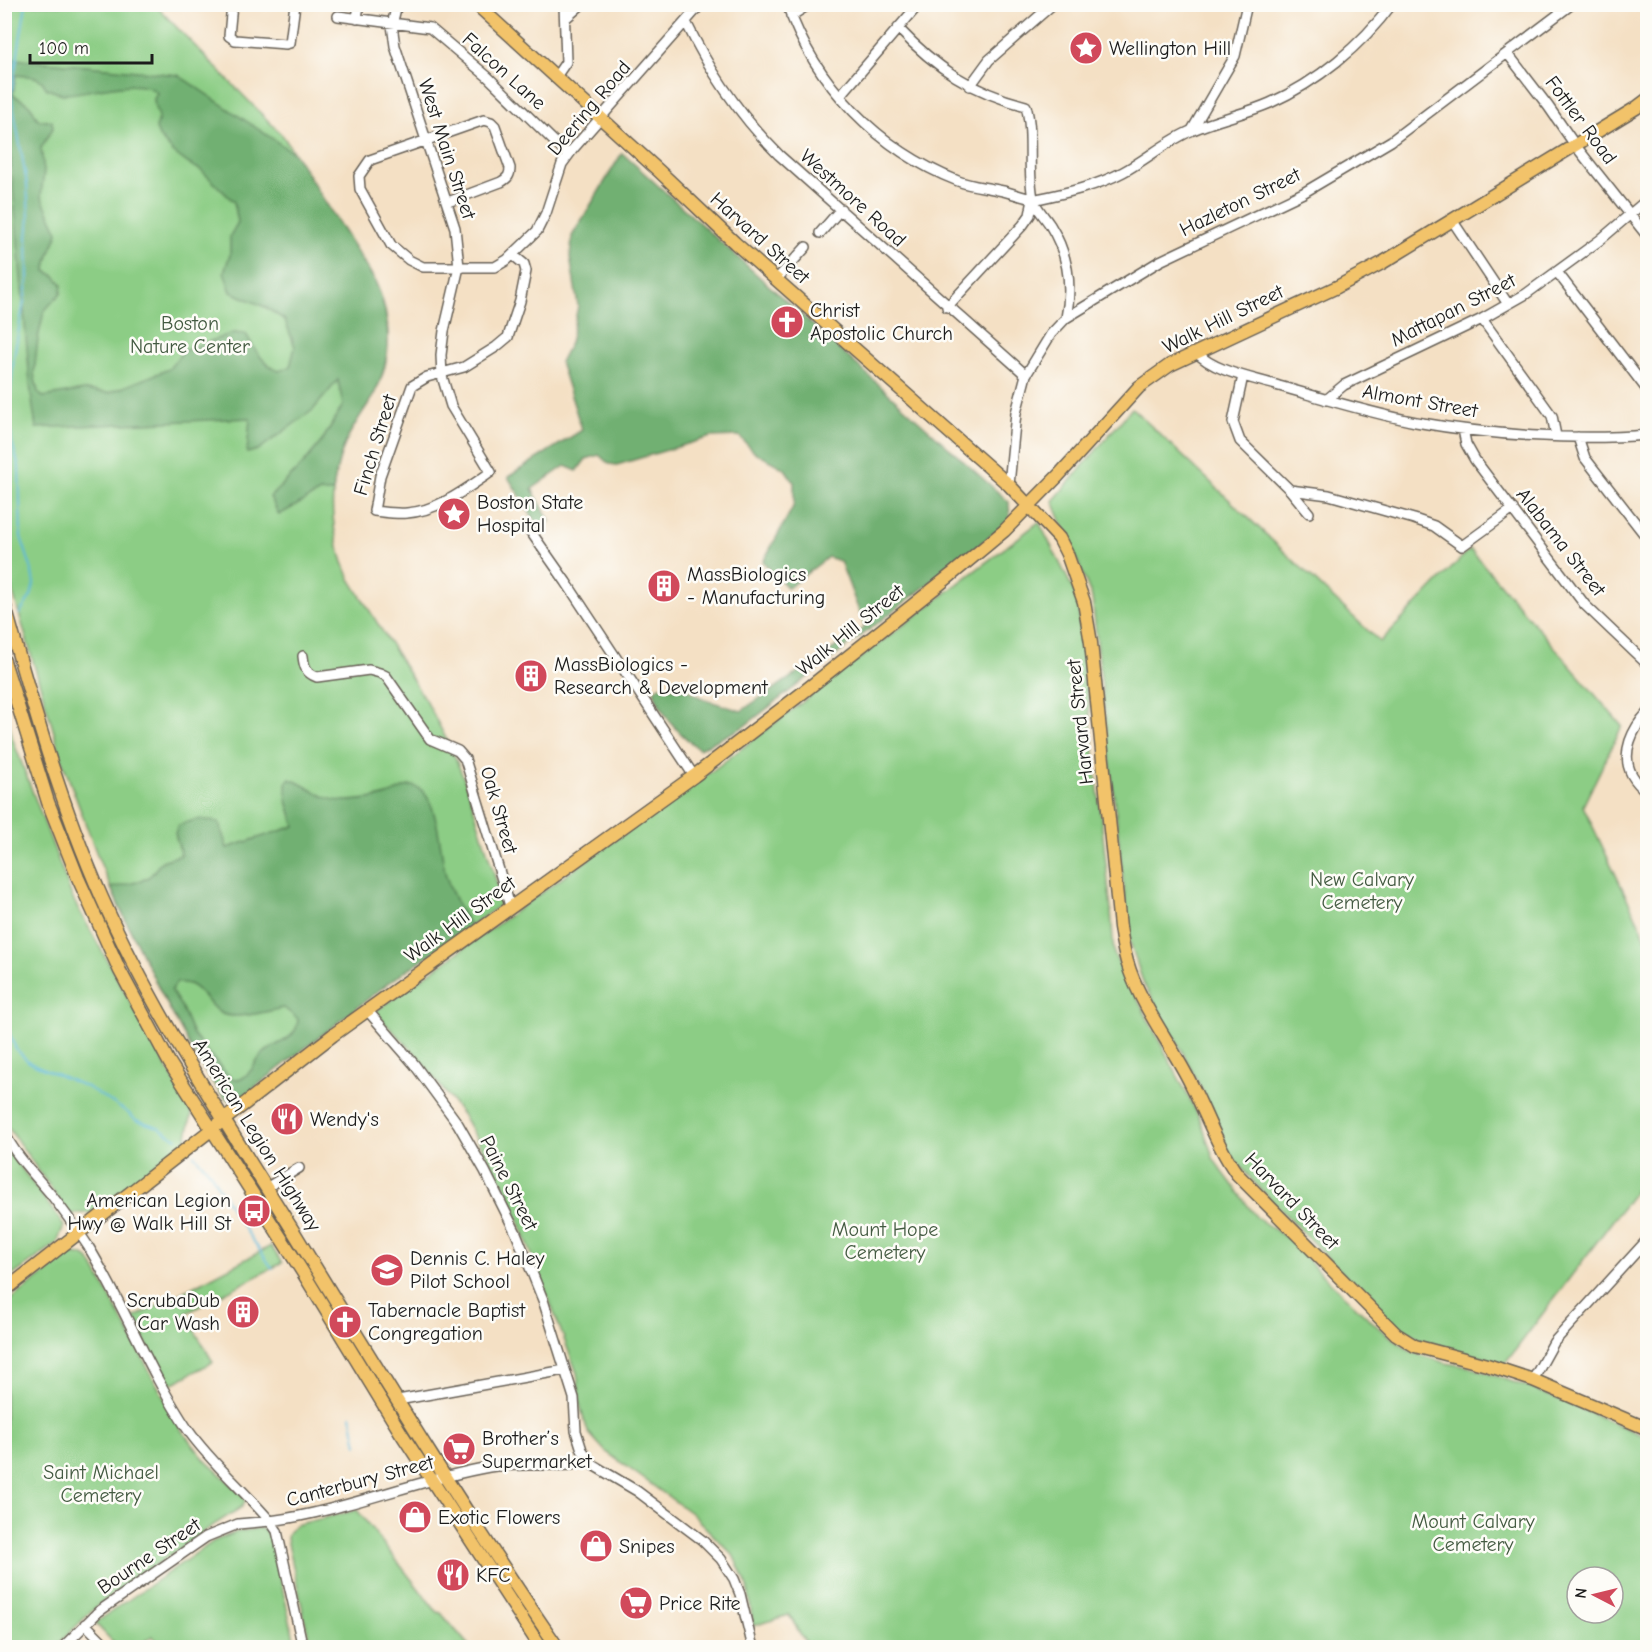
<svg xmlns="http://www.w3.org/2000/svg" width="1652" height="1652" font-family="'Comic Neue',sans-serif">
  <rect width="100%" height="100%" fill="#fdfcf7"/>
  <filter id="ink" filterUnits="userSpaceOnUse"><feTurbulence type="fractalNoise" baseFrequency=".0167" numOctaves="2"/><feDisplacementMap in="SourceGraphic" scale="12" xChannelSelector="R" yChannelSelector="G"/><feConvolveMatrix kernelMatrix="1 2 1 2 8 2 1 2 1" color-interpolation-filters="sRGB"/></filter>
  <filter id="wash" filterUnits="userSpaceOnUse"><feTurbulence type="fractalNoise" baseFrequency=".008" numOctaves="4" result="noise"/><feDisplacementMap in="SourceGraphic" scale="24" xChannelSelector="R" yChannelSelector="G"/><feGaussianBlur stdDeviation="1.35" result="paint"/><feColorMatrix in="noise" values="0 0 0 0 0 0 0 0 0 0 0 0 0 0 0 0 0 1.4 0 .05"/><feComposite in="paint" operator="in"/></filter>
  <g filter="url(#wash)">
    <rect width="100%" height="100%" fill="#f4e0c4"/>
    <path fill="#8ccd85" stroke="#547450" stroke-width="1.5" fill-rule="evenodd" d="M5,5H155L283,136L370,272C392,310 395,356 374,394C364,412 351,427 344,446C326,489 330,537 350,579L429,706L451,748L467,786L503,903L387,984L238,1100L232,1101L223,1097L189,1044L164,999L119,907L99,860L63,763L5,566Z
      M1132,408L1380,642L1470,549L1622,726L1583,806L1647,940V1175L1505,1364L1421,1340L1386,1318L1252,1180L1229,1153L1214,1113L1180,1047L1144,985L1130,942L1092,597L1053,501Z
      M1039,522L1077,597L1111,910L1114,954L1200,1119L1214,1160L1257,1218L1293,1242L1317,1270L1379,1328L1411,1352L1446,1363L1470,1367L1533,1389L1647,1437V1647L809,1648L789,1615L753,1626L748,1587L733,1555L691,1513L605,1451L588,1432L581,1409L577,1373L508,1192L464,1117L415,1053L383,1021L376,1011L716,768ZM1577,1577H1613V1613H1577Z
      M4,702L13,740L73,899L192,1113L186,1140L92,1213L69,1214L7,1126L5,1117Z
      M4,1145L64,1225L57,1243L5,1281Z
      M271,1246L282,1263L185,1314L213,1362L168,1386L133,1318Z
      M71,1254L82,1255L90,1260L182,1431L206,1461L244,1496L245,1502L242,1507L212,1526L97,1606L55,1647L5,1648V1304Z
      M357,1510L437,1612L441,1613L470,1647H311L287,1539L288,1533L295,1525Z
      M259,1528L265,1530L271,1538L296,1647H163L152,1636L137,1647H118L95,1623L214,1541L237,1532Z"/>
    <path fill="#71b072" stroke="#466647" stroke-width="1.5" fill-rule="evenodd" d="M4,58L178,75L295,154L375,281C392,319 393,361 372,398C362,414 351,428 344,446C338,461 335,476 333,492H320L279,515L270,497L303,464L322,441L343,405L338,380L313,410L258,450L247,453L250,418L36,428L31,394L5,93ZM16,75C30,77 40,74 46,88C52,91 58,94 65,94C86,94 142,75 157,93L154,99L155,108L159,116L156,129L160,138L174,153L189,164L201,170L234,202L238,222L230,236V255L224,272L231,292L265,307L285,320L295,347L290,367L279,371C263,365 254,348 246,334L233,333L183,351L169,369L109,393L84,390L43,397L38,392L34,374L38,338L44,311L61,293L62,284L55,276L46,271C46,257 54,245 58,232L41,196L44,171L41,148L53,128L52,121C31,121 40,118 30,106C25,101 19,98 13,95Z
      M622,153L1009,502L1010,521L743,727L699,749C679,734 661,716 654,691L659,686L689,690L703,699L741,711L865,627L840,561L828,557L788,588L763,562L794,505V482L785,469L754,452L739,436L711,437L617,465L609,464L599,455L586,459L577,471L565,466L532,489L550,521L541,531L508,477L582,430L560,362L570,343L578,306L570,257L572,236Z
      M290,779C309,786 323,801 345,801C356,801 381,798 390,794C399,791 407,783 416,787C439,795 440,855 446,876C451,893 461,912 471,926L387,984L240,1099L230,1101C206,1092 125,920 111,888L141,881L150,876L162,861L181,855L175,833L178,826C193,819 203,817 219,823L227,848L295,826L287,801L286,783ZM177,982C181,983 187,983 191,985C204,991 209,1008 222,1014C238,1020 268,1011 284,1008L298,1019C297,1041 277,1041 263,1054C254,1062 253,1073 241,1079H234L226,1073L210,1055L193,1034L181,1006L171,991Z"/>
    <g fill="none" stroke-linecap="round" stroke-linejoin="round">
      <path stroke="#5bb8d9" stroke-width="2" d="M9,405L14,356L28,279L27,237L29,218L27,184L11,95L26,4
        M9,418L12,442L19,467L21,537L31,567L34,584L31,596L19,614
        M4,1021L16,1049L30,1063L89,1088L127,1112L136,1120L158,1127L177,1139
        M194,1155L209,1171L237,1218L273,1269
        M351,1415L357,1445"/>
    </g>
  </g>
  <g filter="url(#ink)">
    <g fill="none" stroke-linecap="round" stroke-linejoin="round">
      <defs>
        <path id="minor" d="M232,4L229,36L235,40L286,44L290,43L295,4
          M397,4L392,25L395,46L455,228L459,267L444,331L441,355L442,376L451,406L491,472C466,489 438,511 407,513C396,514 384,512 374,511L380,476L412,386L427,377L464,367L496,347L508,337L520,301L526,271L524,264L513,255
          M787,4C815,85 879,150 958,181C970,186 985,187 998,190C1008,191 1028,200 1037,199C1066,193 1097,186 1123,172C1147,159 1168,140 1193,130C1218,119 1245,114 1270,103C1317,82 1361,46 1392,4
          M338,16L430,28L488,77L568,155
          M791,16L810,4
          M357,19L359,4
          M565,19L582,4
          M686,22C710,72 740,116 779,155L1026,375
          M898,28C936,68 972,92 1026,106C1034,135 1027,168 1033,198C1035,207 1045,217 1050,225C1068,254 1073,284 1066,318
          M1508,54L1548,106L1575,145L1648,237
          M555,78L566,62L564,4
          M970,86L989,60L1053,4
          M840,96L919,4
          M1192,130L1235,56L1247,4
          M448,202L501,182C508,178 510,175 510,168L495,126L491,122L484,120L370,160L359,176L360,189L391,245L409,260L423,267H495L507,260L537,231L546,213L562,164L573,149L701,4
          M1452,220L1508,304
          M820,233L841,209
          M1557,272L1648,391
          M776,280L806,247
          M947,307L1023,225L1030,215L1033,200
          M1482,319L1552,416L1556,436
          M1196,352C1214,372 1254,378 1279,386C1325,399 1369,413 1416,422C1488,435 1575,441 1648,435
          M1243,376L1233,422L1240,441L1290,490L1309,513
          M1326,400L1344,385L1482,319L1526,294L1600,240L1648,199
          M1463,429L1466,444L1475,460L1585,605L1648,665
          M1578,437L1585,458L1648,539
          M1009,485L1016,413L1026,375L1051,334L1066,318L1160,261L1303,193L1391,141L1572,4
          M1290,490L1329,495L1414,519L1434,526L1462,546L1513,509
          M531,532L566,582L694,776
          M303,656C304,667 306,673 317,677L369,670L380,673L386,676L430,739L458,751L465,759L510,906
          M1648,712C1633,728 1620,753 1632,775C1636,782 1642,788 1648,793
          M367,1010L414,1064L458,1124L485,1171L516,1233L543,1300L574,1398L576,1431L582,1450L593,1465L637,1491L702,1540L721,1559L734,1579L740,1594L753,1648
          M4,1132C16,1157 36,1176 53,1197C65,1213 77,1229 88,1246C124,1305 149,1372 188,1430C211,1463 244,1490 270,1521C345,1511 415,1480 489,1467C513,1463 546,1466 572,1465
          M266,1188L299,1168
          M1533,1380L1554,1342L1648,1239
          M398,1400L565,1370
          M85,1624L109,1648
          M62,1648L98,1612L206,1537L238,1524L270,1521L277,1531L303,1648"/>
        <path id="major" d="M476,4L659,171L735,243L1009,485L1059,538L1067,554L1084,602L1091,643L1120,927C1122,942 1125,957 1130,971C1144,1010 1173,1047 1191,1084C1206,1113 1218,1148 1237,1174L1396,1334L1415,1346L1487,1365L1533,1380L1648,1429
          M4,603C32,703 60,803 102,898C154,1015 225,1121 292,1229C378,1370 464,1512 558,1648
          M4,661L48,802L78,878L120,971L169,1062L302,1271L401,1433L541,1648
          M4,1291L333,1035L694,776L801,694L951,575L1004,531L1058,476L1139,387L1170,365L1337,287L1382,263L1636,108L1648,99"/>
      </defs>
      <use href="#minor" stroke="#686157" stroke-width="12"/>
      <use href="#major" stroke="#686157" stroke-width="15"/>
      <use href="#minor" stroke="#fff" stroke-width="9"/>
      <use href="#major" stroke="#f2c36a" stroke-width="12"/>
    </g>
  </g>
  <defs>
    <symbol id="sight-disc" viewBox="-11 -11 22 22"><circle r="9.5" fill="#d1495b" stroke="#fdfcf7"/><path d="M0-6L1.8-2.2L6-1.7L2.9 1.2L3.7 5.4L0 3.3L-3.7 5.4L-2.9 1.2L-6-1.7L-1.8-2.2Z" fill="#fff"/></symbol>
    <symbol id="church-disc" viewBox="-11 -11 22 22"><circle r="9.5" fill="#d1495b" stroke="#fdfcf7"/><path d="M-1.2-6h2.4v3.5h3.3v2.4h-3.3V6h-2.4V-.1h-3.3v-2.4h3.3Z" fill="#fff"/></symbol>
    <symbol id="building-disc" viewBox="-11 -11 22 22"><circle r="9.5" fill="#d1495b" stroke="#fdfcf7"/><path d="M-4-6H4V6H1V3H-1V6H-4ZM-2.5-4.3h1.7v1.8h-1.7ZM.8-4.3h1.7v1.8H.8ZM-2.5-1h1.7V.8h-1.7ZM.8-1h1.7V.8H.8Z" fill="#fff"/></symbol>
    <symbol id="restaurant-disc" viewBox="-11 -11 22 22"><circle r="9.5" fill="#d1495b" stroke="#fdfcf7"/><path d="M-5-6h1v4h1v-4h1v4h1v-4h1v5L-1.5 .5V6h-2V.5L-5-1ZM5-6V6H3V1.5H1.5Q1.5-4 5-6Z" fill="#fff"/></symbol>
    <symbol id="bus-disc" viewBox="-11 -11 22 22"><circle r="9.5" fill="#d1495b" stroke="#fdfcf7"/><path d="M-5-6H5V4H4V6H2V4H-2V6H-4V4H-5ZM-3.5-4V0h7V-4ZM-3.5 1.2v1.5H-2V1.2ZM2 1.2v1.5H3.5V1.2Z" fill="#fff"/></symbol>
    <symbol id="school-disc" viewBox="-11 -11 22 22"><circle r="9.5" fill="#d1495b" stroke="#fdfcf7"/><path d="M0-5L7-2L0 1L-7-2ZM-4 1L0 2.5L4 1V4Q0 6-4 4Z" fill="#fff"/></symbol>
    <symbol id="supermarket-disc" viewBox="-11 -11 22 22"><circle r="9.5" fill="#d1495b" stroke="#fdfcf7"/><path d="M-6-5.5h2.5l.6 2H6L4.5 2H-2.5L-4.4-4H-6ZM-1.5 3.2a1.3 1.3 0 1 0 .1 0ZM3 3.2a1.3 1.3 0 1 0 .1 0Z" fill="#fff"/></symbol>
    <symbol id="shop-disc" viewBox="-11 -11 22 22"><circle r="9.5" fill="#d1495b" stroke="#fdfcf7"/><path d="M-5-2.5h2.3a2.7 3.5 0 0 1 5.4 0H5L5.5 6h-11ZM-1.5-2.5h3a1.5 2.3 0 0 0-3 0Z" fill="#fff"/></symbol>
  </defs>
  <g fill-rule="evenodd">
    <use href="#sight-disc" x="1067" y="29" width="38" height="38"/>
    <use href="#church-disc" x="768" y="303" width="38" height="38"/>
    <use href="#sight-disc" x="435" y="495" width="38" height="38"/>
    <use href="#building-disc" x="645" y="567" width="38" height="38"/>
    <use href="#building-disc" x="512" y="657" width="38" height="38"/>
    <use href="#restaurant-disc" x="268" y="1100" width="38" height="38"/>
    <use href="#bus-disc" x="235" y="1192" width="38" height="38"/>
    <use href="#school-disc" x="368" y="1251" width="38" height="38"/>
    <use href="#building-disc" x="224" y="1293" width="38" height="38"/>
    <use href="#church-disc" x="326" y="1303" width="38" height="38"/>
    <use href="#supermarket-disc" x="440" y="1430" width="38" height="38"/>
    <use href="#shop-disc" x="396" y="1498" width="38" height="38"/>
    <use href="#shop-disc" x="577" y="1527" width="38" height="38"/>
    <use href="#restaurant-disc" x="434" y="1556" width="38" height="38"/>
    <use href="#supermarket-disc" x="617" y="1584" width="38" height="38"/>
  </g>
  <g text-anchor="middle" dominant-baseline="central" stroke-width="5" stroke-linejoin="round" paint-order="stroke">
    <g font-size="20" fill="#1c1c1c" stroke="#fdfcf7" text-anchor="start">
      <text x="1109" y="48">Wellington Hill</text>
      <text x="810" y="310">Christ<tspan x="810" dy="23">Apostolic Church</tspan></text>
      <text x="477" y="502">Boston State<tspan x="477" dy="23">Hospital</tspan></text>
      <text x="687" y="574">MassBiologics<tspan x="687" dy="23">- Manufacturing</tspan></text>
      <text x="554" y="664">MassBiologics -<tspan x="554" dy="23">Research &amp; Development</tspan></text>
      <text x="310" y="1119">Wendy's</text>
      <text x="231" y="1200" text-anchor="end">American Legion<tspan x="231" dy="23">Hwy @ Walk Hill St</tspan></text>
      <text x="410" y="1258">Dennis C. Haley<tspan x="410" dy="23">Pilot School</tspan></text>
      <text x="220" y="1300" text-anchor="end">ScrubaDub<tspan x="220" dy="23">Car Wash</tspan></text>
      <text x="368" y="1310">Tabernacle Baptist<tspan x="368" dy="23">Congregation</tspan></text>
      <text x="482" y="1438">Brother’s<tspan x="482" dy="23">Supermarket</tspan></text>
      <text x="438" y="1517">Exotic Flowers</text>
      <text x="619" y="1546">Snipes</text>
      <text x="476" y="1575">KFC</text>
      <text x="659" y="1603">Price Rite</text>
    </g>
    <g font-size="20" fill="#1c1c1c" stroke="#fdfcf7">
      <text transform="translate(504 71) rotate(42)">Falcon Lane</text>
      <text transform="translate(589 108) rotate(-50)">Deering Road</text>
      <text transform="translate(1581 120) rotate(53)">Fottler Road</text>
      <text transform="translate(447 149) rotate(72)">West Main Street</text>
      <text transform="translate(853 198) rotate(42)">Westmore Road</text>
      <text transform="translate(1240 202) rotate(-26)">Hazleton Street</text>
      <text transform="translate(760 238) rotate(42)">Harvard Street</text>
      <text transform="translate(1453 310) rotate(-27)">Mattapan Street</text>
      <text transform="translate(1223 319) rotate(-26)">Walk Hill Street</text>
      <text transform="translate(1420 401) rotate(10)">Almont Street</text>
      <text transform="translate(375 445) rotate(-73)">Finch Street</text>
      <text transform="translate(1561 542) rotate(52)">Alabama Street</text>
      <text transform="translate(850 630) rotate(-39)">Walk Hill Street</text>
      <text transform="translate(1080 722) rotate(-96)">Harvard Street</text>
      <text transform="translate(499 810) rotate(74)">Oak Street</text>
      <text transform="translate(460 919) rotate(-36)">Walk Hill Street</text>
      <text transform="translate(257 1135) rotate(58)">American Legion Highway</text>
      <text transform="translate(509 1183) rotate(63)">Paine Street</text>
      <text transform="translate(1292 1201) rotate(46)">Harvard Street</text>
      <text transform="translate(360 1481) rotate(-15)">Canterbury Street</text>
      <text transform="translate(149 1556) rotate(-34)">Bourne Street</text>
    </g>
    <g font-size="20" fill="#435a41" stroke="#fdfcf7">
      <text x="190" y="323">Boston<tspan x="190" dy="23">Nature Center</tspan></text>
      <text x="1362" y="879">New Calvary<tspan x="1362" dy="23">Cemetery</tspan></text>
      <text x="885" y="1229">Mount Hope<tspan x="885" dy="23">Cemetery</tspan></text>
      <text x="101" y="1472">Saint Michael<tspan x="101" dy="23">Cemetery</tspan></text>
      <text x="1473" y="1521">Mount Calvary<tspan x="1473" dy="23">Cemetery</tspan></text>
    </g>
  </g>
  <rect width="1652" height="1652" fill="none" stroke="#fdfcf7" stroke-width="24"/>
  <g transform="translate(1595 1595) rotate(277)"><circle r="28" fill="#fdfcf7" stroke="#a3a29f" stroke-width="1.5"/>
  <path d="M0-4.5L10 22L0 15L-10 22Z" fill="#d1495b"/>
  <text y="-9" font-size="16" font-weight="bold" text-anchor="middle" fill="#1c1c1c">N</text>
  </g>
  <path d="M30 54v9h122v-9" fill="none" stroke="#1c1c1c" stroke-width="3"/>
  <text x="39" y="54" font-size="18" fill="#1c1c1c" stroke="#fdfcf7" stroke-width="4.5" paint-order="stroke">100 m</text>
</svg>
